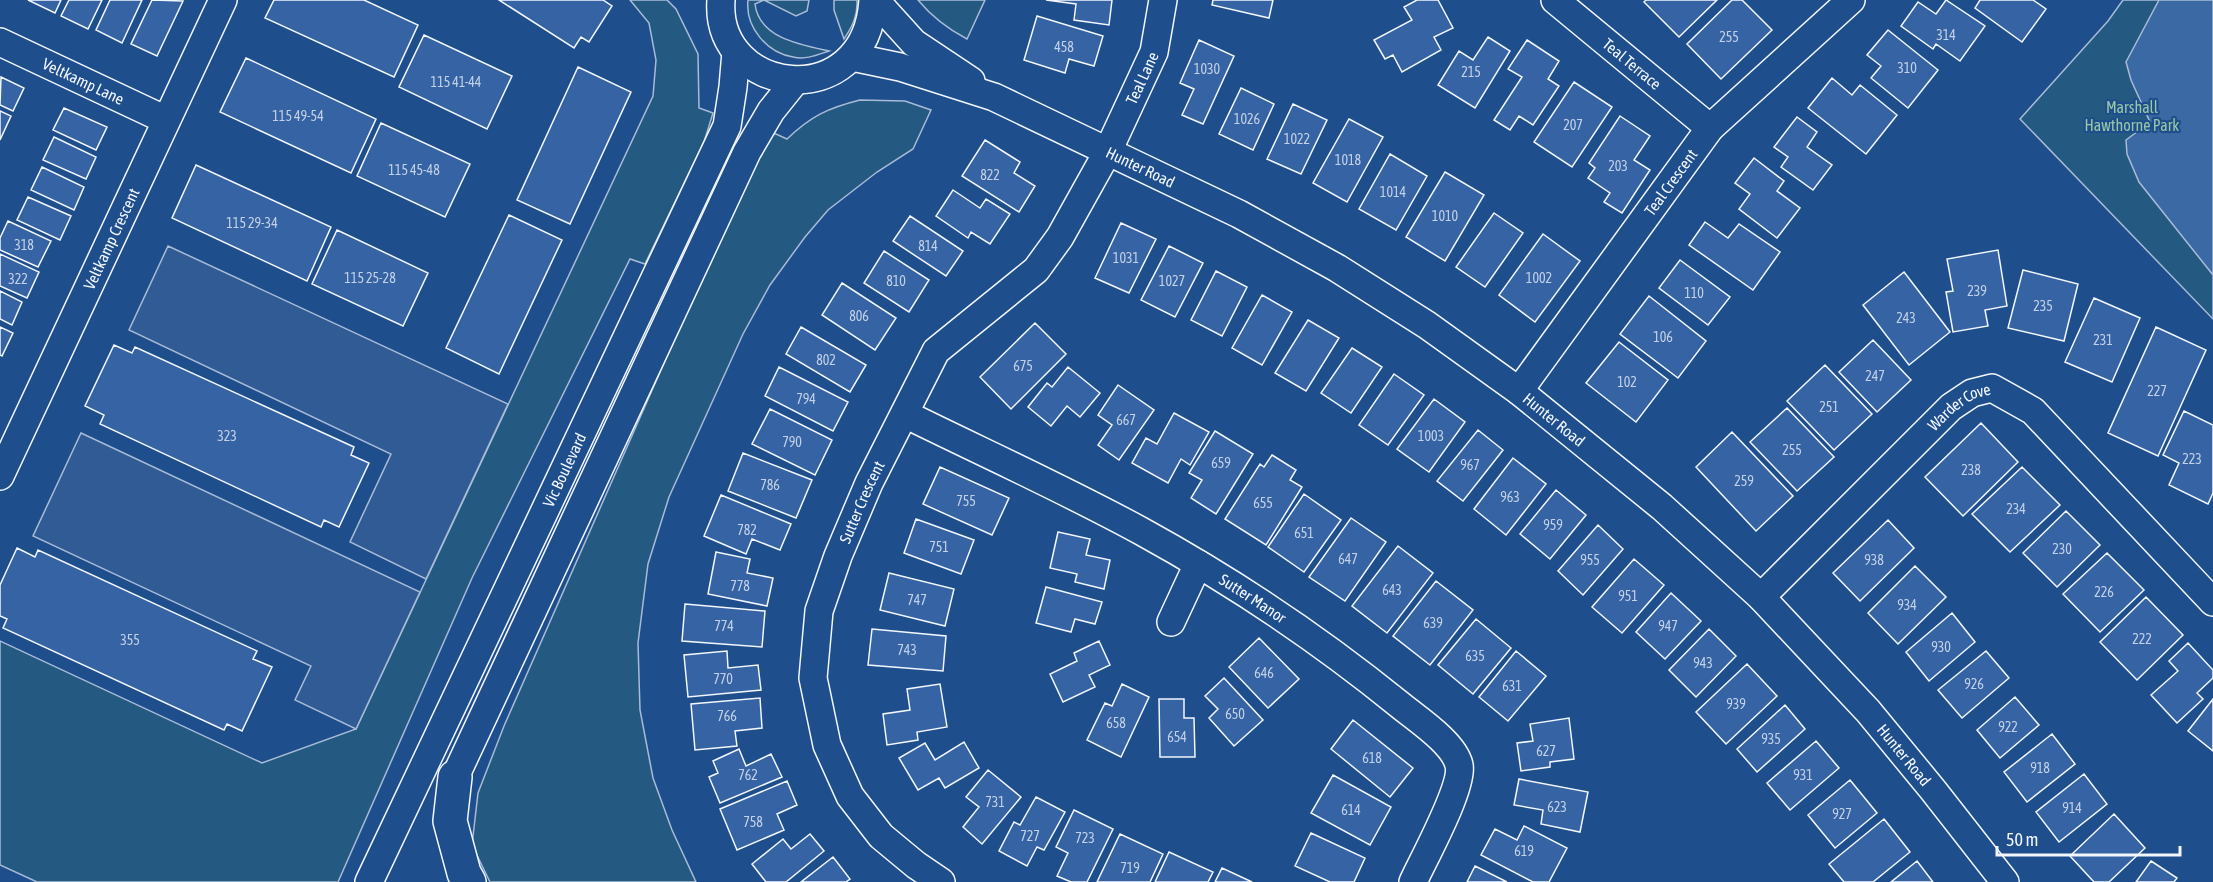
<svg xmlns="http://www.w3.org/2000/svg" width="2213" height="882" font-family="'Asap Condensed',sans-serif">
  <rect width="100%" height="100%" fill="#1f4e8c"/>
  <path fill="#245a82" stroke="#a8bbd7" stroke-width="1.5" d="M630,0H667L676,9L698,54L699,108L713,113L704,142L645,264L630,259L472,578L338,882H37L0,865V641L262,763L356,729L653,96L656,60L649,23Z
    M748,0H809L807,11L796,16L764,0L755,4C759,38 801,45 829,51C817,55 806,60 793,57C767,53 745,27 748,0Z
    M834,0H857C858,16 852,27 844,39L834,10Z
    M918,0H985L967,39C948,29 932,17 918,0Z
    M2123,0H2213V319L2020,119L2108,21Z
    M860,100L905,101L931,110L913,149L877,172L828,210L805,237L770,285L743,334L669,497L648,564L638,643L640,710L653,778L672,830L696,882H490L472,845L478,793L504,726L765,134H776L787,139C811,116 828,108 860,100Z"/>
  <path fill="#305b95" stroke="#a8bbd7" stroke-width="1.5" d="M168,246L508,404L426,579L350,542L391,454L129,330Z
    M81,433L420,592L356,729L295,700L311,666L33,536Z"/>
  <path fill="#3b69a3" stroke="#a8bbd7" stroke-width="1.5" d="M2159,0H2213V275L2139,182L2127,154L2126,140L2150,122L2131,80L2126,62Z"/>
  <path fill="#3563a3" stroke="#f2f6ff" stroke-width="1.5" d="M28,0H61L55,13Z
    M69,0H102L88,29L61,16Z
    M110,0H142L122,43L96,30Z
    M152,0L183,1L157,56L131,44Z
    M274,0H364L418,25L394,77L265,18Z
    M499,0H603L612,6L589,42L581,37L574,48Z
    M1046,0H1112L1109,25L1074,20L1076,4Z
    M1213,0H1273L1269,18L1212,5Z
    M1417,0H1438L1453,28L1434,37L1441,50L1402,72L1393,55L1385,59L1374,40L1412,20L1404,7Z
    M1646,0H1717L1679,37L1644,2Z
    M1732,0H1742L1772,30L1721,79L1687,44Z
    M1946,0L1985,26L1960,61L1936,44L1933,49L1901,26L1918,2L1936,14Z
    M1980,0H2033L2046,9L2022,42L1975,8Z
    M1037,16L1103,36L1094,66L1069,59L1065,73L1024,60Z
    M1888,30L1938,70L1908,108L1871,78L1881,66L1867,55Z
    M424,35L512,76L487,129L399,87Z
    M1488,37L1510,51L1475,108L1438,85L1459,51L1473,60Z
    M1199,40L1234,56L1203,124L1182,115L1194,89L1180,83Z
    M1527,40L1559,61L1548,79L1559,86L1533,125L1519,116L1510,130L1494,120L1522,77L1508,69Z
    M246,58L376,119L351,173L220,112Z
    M578,67L631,92L570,224L517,200Z
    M1,77L24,88L13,111L0,105Z
    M1832,78L1852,95L1860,85L1897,115L1866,154L1808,108Z
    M1574,82L1612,107L1572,167L1534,142Z
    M1241,88L1274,104L1253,150L1219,134Z
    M1293,104L1327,120L1301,174L1267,159Z
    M64,108L107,127L96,150L53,130Z
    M0,111L11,116L0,140Z
    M1620,116L1650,136L1634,160L1650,170L1622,213L1604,202L1610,193L1588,178L1595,168L1589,163Z
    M1797,117L1817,132L1807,147L1832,165L1813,190L1781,167L1788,157L1774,147Z
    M1349,119L1383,137L1347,202L1313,183Z
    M381,123L470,164L445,217L357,176Z
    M54,137L96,157L86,179L43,160Z
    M985,140L1020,162L1014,173L1035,186L1019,212L962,176Z
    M1390,154L1427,176L1396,230L1359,209Z
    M1754,158L1784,181L1777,191L1800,208L1777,238L1739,209L1750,194L1735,183Z
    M196,165L331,227L307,281L172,218Z
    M42,167L84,187L74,210L31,190Z
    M1445,172L1484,195L1445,261L1406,237Z
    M953,190L980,208L986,199L1010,214L990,244L971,232L968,238L936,216Z
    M28,197L71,216L60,240L17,220Z
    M1494,213L1523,233L1485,287L1456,267Z
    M509,215L562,240L499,374L446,348Z
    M910,216L963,251L946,276L893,241Z
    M8,221L51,241L38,267L0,250V238Z
    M1705,222L1728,238L1739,224L1780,252L1753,290L1689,245Z
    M1121,223L1156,239L1129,293L1095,278Z
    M337,230L428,273L403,326L312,284Z
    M1543,234L1580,261L1535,322L1499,295Z
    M1169,246L1203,263L1175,317L1141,300Z
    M1998,250L2007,306L1985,310L1988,326L1953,332L1946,292L1953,291L1947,259Z
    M884,251L929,280L909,312L864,283Z
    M0,254L39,272L27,298L0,286Z
    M1680,260L1730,297L1708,325L1659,288Z
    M2023,270L2078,284L2064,341L2008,328Z
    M1216,271L1247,287L1222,336L1191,320Z
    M1904,272L1950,332L1909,365L1863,305Z
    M842,283L896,318L875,350L822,315Z
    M0,291L22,302L12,325L0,319Z
    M1262,295L1292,312L1262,365L1232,348Z
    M1649,296L1706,341L1678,378L1620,334Z
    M2094,298L2140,318L2112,382L2065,362Z
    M1308,320L1339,338L1306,391L1275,373Z
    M1035,323L1066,354L1011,409L980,377Z
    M0,327L13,333L2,356L0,355Z
    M801,327L866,365L850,392L786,354Z
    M2156,327L2206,350L2158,456L2108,433Z
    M1873,340L1911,380L1877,412L1839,372Z
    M1619,342L1668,380L1636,422L1586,383Z
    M114,345L132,353L135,347L354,447L351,455L369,463L339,527L324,520L321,527L100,424L104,415L85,406Z
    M1352,348L1382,367L1351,413L1321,393Z
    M1825,365L1872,414L1834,450L1787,401Z
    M779,367L848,402L833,431L765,396Z
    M1068,367L1100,393L1080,417L1067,406L1051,426L1028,407L1047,383L1052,387Z
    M1394,374L1424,395L1388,445L1359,425Z
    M1118,385L1154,410L1119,460L1098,445L1112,425L1098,415Z
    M1434,399L1465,422L1429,472L1397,449Z
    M1787,408L1834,457L1797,491L1750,442Z
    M770,409L832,440L815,475L752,444Z
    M2184,411L2213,425V493L2208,504L2169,485L2179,463L2163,455Z
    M1174,413L1209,432L1190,465L1181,459L1168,483L1132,463L1146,438L1157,444Z
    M1981,423L2018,462L1963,516L1925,477Z
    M1478,430L1503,450L1463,501L1437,481Z
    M1215,431L1253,454L1216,514L1191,498L1202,480L1189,473Z
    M1732,432L1793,496L1756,531L1696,467Z
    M743,453L812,480L796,518L728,491Z
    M1272,455L1296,470L1290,480L1302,487L1266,545L1225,519L1260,464L1264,467Z
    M1513,458L1546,484L1506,535L1474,509Z
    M940,467L1009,498L992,535L923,504Z
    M2022,467L2060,505L2010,552L1972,514Z
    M1556,490L1586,515L1550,559L1520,534Z
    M1304,494L1341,520L1304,572L1268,547Z
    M721,495L791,524L780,550L752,539L746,554L704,536Z
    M2066,511L2100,545L2057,587L2023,553Z
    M1351,518L1386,542L1345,601L1309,577Z
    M916,519L974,540L961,574L904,553Z
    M1888,520L1914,548L1860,601L1833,573Z
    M1598,525L1623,549L1583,595L1558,571Z
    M1058,532L1090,539L1086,555L1110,560L1104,589L1075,582L1077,574L1050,568Z
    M1398,546L1433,573L1387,633L1352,606Z
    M17,548L35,557L38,550L257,651L253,659L272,667L242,731L227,724L224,730L3,628L7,619L0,616V585Z
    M716,552L750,559L747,573L773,578L767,606L708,594Z
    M2107,553L2144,590L2100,632L2063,594Z
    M1634,559L1664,585L1622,633L1592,607Z
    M1915,566L1946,597L1898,644L1868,613Z
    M889,573L954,589L945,626L880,610Z
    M1436,581L1473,610L1430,665L1393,636Z
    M1046,587L1102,602L1095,624L1075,619L1071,632L1036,623Z
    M1671,593L1701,621L1665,659L1636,632Z
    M2146,597L2183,635L2137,680L2100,642Z
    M685,604L765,611L762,647L682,641Z
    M1952,613L1975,642L1929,681L1906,652Z
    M1476,619L1511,648L1473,694L1438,665Z
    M872,629L946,636L943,671L868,665Z
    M1709,629L1736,656L1696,697L1669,670Z
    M1259,638L1299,679L1268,708L1229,667Z
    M1099,641L1110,665L1089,675L1095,687L1063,702L1050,674L1077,661L1074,653Z
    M2188,643L2213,670V678L2197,693L2203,699L2177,723L2151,695L2178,671L2169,661Z
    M727,651L728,668L758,665L761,690L688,697L684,655Z
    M1516,651L1546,676L1508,721L1479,697Z
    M1986,651L2009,678L1962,718L1938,690Z
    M1747,664L1777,696L1726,744L1696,712Z
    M1224,678L1263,720L1234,746L1209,718L1218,709L1205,696Z
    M940,684L947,727L917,732L918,740L887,745L883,714L910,710L907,689Z
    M1122,684L1149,697L1121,757L1087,740L1105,703L1112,706Z
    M2015,697L2039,725L2000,758L1977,730Z
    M760,698L762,728L735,731L737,746L695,750L691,704Z
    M1159,699H1184V718H1194L1195,757H1160Z
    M2213,699V751L2188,731Z
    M1785,705L1805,729L1757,772L1737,749Z
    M1569,718L1574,759L1550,762V767L1521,771L1517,743L1533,741L1530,724Z
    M1353,720L1413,768L1390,797L1331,749Z
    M2052,734L2075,764L2027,802L2004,772Z
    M1816,741L1839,768L1790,810L1767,783Z
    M964,742L979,768L945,788L939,778L918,790L899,758L925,743L935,760Z
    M739,749L746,766L771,754L782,777L720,803L709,777L718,773L713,761Z
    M988,770L1021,797L982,844L963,827L979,807L966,797Z
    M2084,774L2107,804L2059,842L2036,812Z
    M1333,775L1391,807L1370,845L1311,813Z
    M1519,779L1588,792L1580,832L1541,824L1543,810L1514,805Z
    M1850,780L1877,813L1835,848L1808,815Z
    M787,781L797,805L777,814L784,830L737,850L720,809Z
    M1036,797L1065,812L1044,850L1037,847L1027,866L999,851L1014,822L1020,825Z
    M1074,810L1113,829L1087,882H1071L1057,876L1068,853L1056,847Z
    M2114,814L2145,848L2109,882H2094L2070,856Z
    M1884,819L1910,852L1873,882H1844L1829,864Z
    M1524,826L1567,848L1549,882H1533L1481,855L1495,829L1517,840Z
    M1311,833L1365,858L1354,882H1330L1295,866Z
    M810,834L824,851L786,882H766L752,864L783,839L791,849Z
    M1120,834L1163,854L1150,882H1097Z
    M1169,852L1213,872L1208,882H1155Z
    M833,857L850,879L846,882H801Z
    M1917,861L1933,882H1891Z
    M2151,861L2177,878L2174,882H2136Z
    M1475,866L1507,882H1467Z
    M1222,868L1252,882H1215Z"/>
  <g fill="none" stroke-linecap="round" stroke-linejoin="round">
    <defs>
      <g id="minor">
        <path d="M721,0C714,96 866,116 873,0"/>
        <path d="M875,0L914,43L971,81"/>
        <path id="s1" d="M1555,0L1710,128"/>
        <path id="s2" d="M0,42L166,120"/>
        <path id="s3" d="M852,57L900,67L994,97L1239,214L1337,268L1427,325L1519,391L1662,507L1761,597L1868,711L1933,790L2005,882"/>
        <path id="s4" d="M1519,391L1710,128L1851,0"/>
        <path id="s5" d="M905,414C984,453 1064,489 1141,531C1232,581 1319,639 1400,705C1417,719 1454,743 1459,765C1464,786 1423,860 1413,882"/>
        <path id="s6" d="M0,476L223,0"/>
        <path id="s7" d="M1761,597L1951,407L1972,393L1992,388L2033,411L2213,602"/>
        <path d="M1171,622L1198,564"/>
        <path d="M455,777L747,152L771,111L795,81"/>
        <path id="s8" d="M369,882L727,126L733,87L736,52"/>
        <path id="s9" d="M941,882L916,865L881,836L850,796L827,745L813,678L819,611L838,556L869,483L936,351L1036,270L1060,237L1108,151L1154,52L1163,0"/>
      </g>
      <path id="highway" d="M455,777L450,821L464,873L469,882"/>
    </defs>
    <use href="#minor" stroke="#f2f6ff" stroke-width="30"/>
    <use href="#highway" stroke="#f2f6ff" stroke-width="36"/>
    <use href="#minor" stroke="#1f4e8c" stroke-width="27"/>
    <use href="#highway" stroke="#1f4e8c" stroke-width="33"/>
  </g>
  <g text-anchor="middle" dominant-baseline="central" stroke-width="4.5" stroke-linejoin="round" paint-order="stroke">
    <g font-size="14" fill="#c3d1e8">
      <text x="1946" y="35">314</text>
      <text x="1729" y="37">255</text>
      <text x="1064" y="47">458</text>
      <text x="1907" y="68">310</text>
      <text x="1207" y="69">1030</text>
      <text x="1471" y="72">215</text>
      <text x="456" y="82">115 41-44</text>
      <text x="298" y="116">115 49-54</text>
      <text x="1247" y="119">1026</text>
      <text x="1573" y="125">207</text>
      <text x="1297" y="139">1022</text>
      <text x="1348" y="160">1018</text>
      <text x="1618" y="166">203</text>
      <text x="414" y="170">115 45-48</text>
      <text x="990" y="175">822</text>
      <text x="1393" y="192">1014</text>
      <text x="1445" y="216">1010</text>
      <text x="252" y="223">115 29-34</text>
      <text x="24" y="245">318</text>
      <text x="928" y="246">814</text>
      <text x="1126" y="258">1031</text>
      <text x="370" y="278">115 25-28</text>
      <text x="1539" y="278">1002</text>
      <text x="18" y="279">322</text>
      <text x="896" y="281">810</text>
      <text x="1172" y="281">1027</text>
      <text x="1977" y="291">239</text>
      <text x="1694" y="293">110</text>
      <text x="2043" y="306">235</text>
      <text x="859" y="316">806</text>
      <text x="1906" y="318">243</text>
      <text x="1663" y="337">106</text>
      <text x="2103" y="340">231</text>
      <text x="826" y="360">802</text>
      <text x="1023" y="366">675</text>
      <text x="1875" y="376">247</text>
      <text x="1627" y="382">102</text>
      <text x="2157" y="391">227</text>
      <text x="806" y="399">794</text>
      <text x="1829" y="407">251</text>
      <text x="1126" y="420">667</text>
      <text x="227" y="436">323</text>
      <text x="1431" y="436">1003</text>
      <text x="792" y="442">790</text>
      <text x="1792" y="450">255</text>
      <text x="2192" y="459">223</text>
      <text x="1221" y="463">659</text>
      <text x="1470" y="465">967</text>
      <text x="1971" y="470">238</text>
      <text x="1744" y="481">259</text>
      <text x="770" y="485">786</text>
      <text x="1510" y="497">963</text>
      <text x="966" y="501">755</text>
      <text x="1263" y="503">655</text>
      <text x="2016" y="509">234</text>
      <text x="1553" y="525">959</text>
      <text x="747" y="530">782</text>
      <text x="1304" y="533">651</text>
      <text x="939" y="547">751</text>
      <text x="2062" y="549">230</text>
      <text x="1348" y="559">647</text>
      <text x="1590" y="560">955</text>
      <text x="1874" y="560">938</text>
      <text x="740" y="586">778</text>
      <text x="1392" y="590">643</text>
      <text x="2104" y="592">226</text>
      <text x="1628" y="596">951</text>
      <text x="917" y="600">747</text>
      <text x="1907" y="605">934</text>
      <text x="1433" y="623">639</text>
      <text x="724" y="626">774</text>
      <text x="1668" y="626">947</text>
      <text x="2142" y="639">222</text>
      <text x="130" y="640">355</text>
      <text x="1941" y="647">930</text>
      <text x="907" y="650">743</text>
      <text x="1475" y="656">635</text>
      <text x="1703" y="663">943</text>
      <text x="1264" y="673">646</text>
      <text x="723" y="679">770</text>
      <text x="1974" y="684">926</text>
      <text x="1512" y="686">631</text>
      <text x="1736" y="704">939</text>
      <text x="1235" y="714">650</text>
      <text x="727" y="716">766</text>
      <text x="1116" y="723">658</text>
      <text x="2008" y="727">922</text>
      <text x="1177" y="737">654</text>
      <text x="1771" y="739">935</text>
      <text x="1546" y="751">627</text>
      <text x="1372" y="758">618</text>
      <text x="2040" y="768">918</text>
      <text x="748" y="775">762</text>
      <text x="1803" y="775">931</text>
      <text x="995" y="802">731</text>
      <text x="1557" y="807">623</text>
      <text x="2072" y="808">914</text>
      <text x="1351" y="810">614</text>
      <text x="1842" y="814">927</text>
      <text x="753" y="822">758</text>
      <text x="1030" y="836">727</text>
      <text x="1085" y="838">723</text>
      <text x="1524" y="851">619</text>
      <text x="1130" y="868">719</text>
    </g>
    <g font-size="16" fill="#f2f6ff" stroke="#1f4e8c">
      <text stroke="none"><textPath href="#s1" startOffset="100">Teal Terrace</textPath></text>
      <text stroke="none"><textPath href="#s9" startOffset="952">Teal Lane</textPath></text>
      <text stroke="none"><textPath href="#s2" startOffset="92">Veltkamp Lane</textPath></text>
      <text stroke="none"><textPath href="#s3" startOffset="310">Hunter Road</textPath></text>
      <text stroke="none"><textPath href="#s4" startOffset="258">Teal Crescent</textPath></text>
      <text stroke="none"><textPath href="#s6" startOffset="262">Veltkamp Crescent</textPath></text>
      <text stroke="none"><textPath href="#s7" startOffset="276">Warder Cove</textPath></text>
      <text stroke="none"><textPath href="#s3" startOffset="796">Hunter Road</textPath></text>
      <text stroke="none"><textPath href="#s8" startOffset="456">Vic Boulevard</textPath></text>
      <text stroke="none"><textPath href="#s9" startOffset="435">Sutter Crescent</textPath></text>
      <text stroke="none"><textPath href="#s5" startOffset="394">Sutter Manor</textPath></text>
      <text stroke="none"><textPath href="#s3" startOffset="1282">Hunter Road</textPath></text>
    </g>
    <g font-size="16" fill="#97c8a6" stroke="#1f4e8c">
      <text x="2132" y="107">Marshall<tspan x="2132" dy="18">Hawthorne Park</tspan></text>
    </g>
  </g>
  <path d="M1997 846v9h183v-9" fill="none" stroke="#f2f6ff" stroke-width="3"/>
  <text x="2006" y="846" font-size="18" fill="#f2f6ff" stroke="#1f4e8c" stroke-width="4.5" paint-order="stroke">50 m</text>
</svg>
